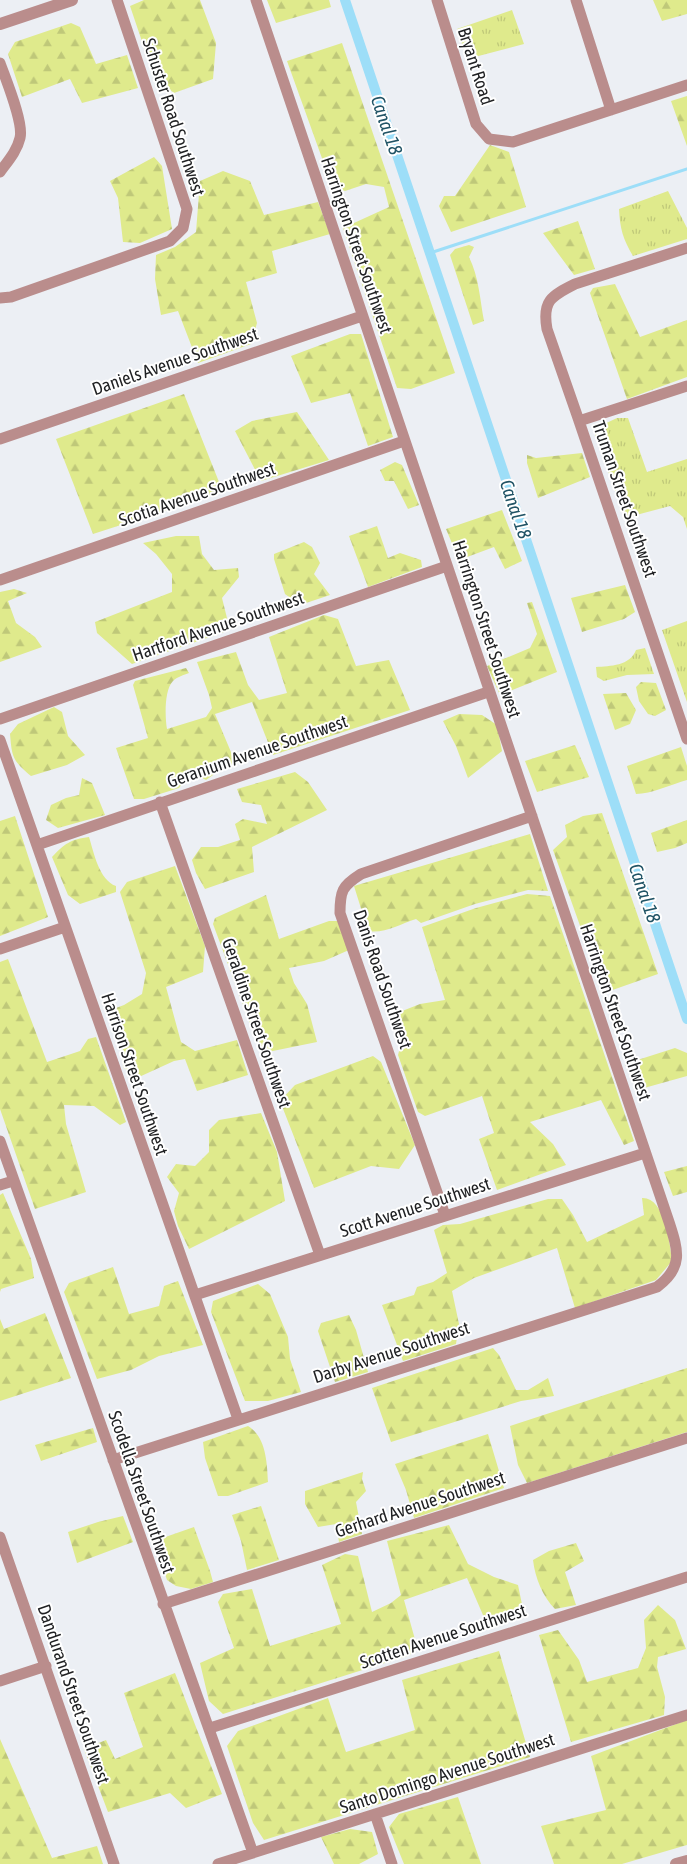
<svg xmlns="http://www.w3.org/2000/svg" width="687" height="1864" font-family="'Asap Condensed',sans-serif">
  <defs>
    <pattern id="grass-tufts" width="24" height="20" patternUnits="userSpaceOnUse" patternTransform="scale(1.25)"><rect width="24" height="20" fill="#dfea8c"/><path d="M3 7l-1-3M5 7V3M7 7l1-3M15 17l-1-3M17 17v-4M19 17l1-3" fill="none" stroke="#bfc879"/></pattern>
    <pattern id="forest-firs" width="22" height="20" patternUnits="userSpaceOnUse" patternTransform="scale(1.25)"><rect width="22" height="20" fill="#dfea8c"/><path d="M5 1l3.5 6h-7zM16 11l3.5 6h-7z" fill="#bfc879"/></pattern>
  </defs>
  <rect width="100%" height="100%" fill="#eceff4"/>
  <path fill="url(#grass-tufts)" d="M512,10L524,44L467,59L457,29Z
    M668,191L687,228V239L633,256C623,239 620,229 619,209Z
    M617,418H628L647,472L687,459V529L683,517L670,506L625,518L595,435L598,427Z
    M687,621V702L662,630Z
    M645,648L654,674L627,675L604,681L597,677L596,667C610,666 630,666 636,650Z"/>
  <path fill="url(#forest-firs)" d="M144,0H200L216,43L213,79L174,93L154,77L130,6Z
    M267,0H329L331,7L276,23Z
    M653,0H687V14L662,21Z
    M71,23L80,27L96,64L127,55L138,88L82,103L70,79L22,97L8,54L15,42Z
    M342,43L455,373L411,389L397,388L343,228L389,207L384,187L366,184L345,191L332,186L287,61Z
    M687,96V146L671,101Z
    M490,145L509,152L526,207L451,232L439,206L444,196H455Z
    M154,157L162,166L172,229L140,243L123,242L118,198L110,181Z
    M223,171L250,181L264,215L318,202L330,234L272,251L277,273L246,282L257,323L251,344L198,363L178,311L161,315L155,279L156,255L175,247L196,232L200,181Z
    M578,221L595,269L574,275L543,233Z
    M469,245L474,247L469,257C479,277 480,300 484,321L473,325L450,255L455,249Z
    M615,284L640,337L687,320V377L627,399L590,293L593,288Z
    M350,334H361L393,437L368,446L350,393L311,403L291,356Z
    M184,394L223,492L93,534L56,439Z
    M297,412L329,460L261,481L235,431L252,421Z
    M582,453L590,477L538,498L527,463V455L536,458Z
    M395,462L402,465L419,505L408,509L394,481H385L380,470Z
    M502,510L522,561L505,569L494,547L459,560L446,529Z
    M377,526L388,558L400,553L421,560L422,567L368,587L349,536Z
    M176,536H199L202,554L214,570L238,568L239,577L222,598L230,630L132,664L97,633L95,622L172,592V574L156,554L143,543Z
    M304,542L312,547L320,563L314,574L330,595L300,605L285,594L274,559V554Z
    M625,585L635,612L624,619L582,632L571,598Z
    M14,589L27,593L8,601L16,623L35,637L42,647L0,662V592Z
    M532,602L557,672L500,695L487,666L530,648L537,634L527,603Z
    M324,615L338,619L356,666L389,660L410,710L273,755L252,702L215,714L236,764L223,768L206,780L191,772L179,788L144,799H134L116,748L148,738L133,685L135,681L186,668L189,673C184,675 177,677 173,681C164,690 165,718 167,729L206,717L212,708L209,695L197,662L236,652L248,685L259,700L287,693L269,637Z
    M641,682L656,683L666,710L655,716L648,714L639,701L636,687Z
    M626,693L636,710L630,724L615,730L603,694Z
    M54,707L62,712L68,736L85,755L67,765L31,776C12,760 12,757 10,734L18,724Z
    M459,714L482,715L497,725L502,751L468,778L456,746L443,721Z
    M575,745L589,777L537,792L525,761Z
    M681,747L687,766V780C672,784 651,794 636,794L627,766Z
    M295,772L308,782L327,810L252,847L254,872L205,889L196,873L192,860L201,847H218L240,840L235,824L243,819L267,824L261,805L242,802L237,789Z
    M82,778L92,783L105,815L58,828L46,820L51,805L66,798L79,795Z
    M602,813L658,974L604,993L553,850L567,837L565,825L583,816Z
    M15,816L48,917L0,936V821Z
    M687,820V843L675,848L657,852L651,833Z
    M530,834L548,891L528,890L475,904L421,923L416,919C400,924 384,934 368,931L354,886Z
    M89,837C94,853 99,880 116,886V892L80,904L68,895L52,857C64,844 71,839 89,837Z
    M175,866L205,946L203,972L166,987L181,1042L195,1051L237,1040L248,1075L197,1091L185,1059L174,1061L139,1077L124,1068L122,1060L123,1047L105,1012L124,1005L142,994L146,973L120,892L127,882Z
    M527,894L550,896L634,1141L624,1145L601,1100L530,1122L553,1144L566,1165L497,1190L479,1139L494,1133L482,1096L425,1116L418,1112L398,1055L402,1040L392,1015L420,1004L445,1000L422,927L476,908Z
    M266,895L279,939L329,921H338L349,950L324,961L289,968L294,983L307,1004L317,1042L263,1053L258,1045L213,924L215,918Z
    M8,959L47,1062L80,1051L88,1039L96,1037L126,1122L120,1125L94,1106L64,1105L66,1124L86,1192L35,1209L0,1109V962Z
    M675,1048L687,1053V1076L637,1090L625,1064Z
    M373,1056L381,1062L415,1145L399,1169L371,1166L314,1188L280,1101L295,1085Z
    M261,1113L277,1152L285,1201L189,1249L178,1226L174,1211L179,1193L167,1177L176,1164L195,1166L209,1152V1130L219,1120Z
    M687,1166V1192L673,1196L664,1172Z
    M3,1193L31,1259L34,1278L1,1289L0,1292V1195Z
    M642,1198C665,1197 670,1244 672,1261L656,1280L575,1308L557,1248L474,1278L452,1291L459,1324L456,1344L403,1361L382,1305L414,1295L417,1287L433,1282L447,1273L434,1230L443,1225L460,1224L548,1199H562L573,1215L587,1242L644,1215Z
    M113,1267L129,1314L159,1306L164,1286L178,1281L203,1345L159,1356L131,1370L97,1379L64,1292L69,1283Z
    M258,1284L270,1294L288,1337L290,1359L301,1392L268,1401H245L211,1312L213,1301Z
    M45,1313L71,1378L0,1401V1319L4,1329Z
    M349,1315L356,1330L368,1372L335,1382L318,1331L321,1323Z
    M493,1348L499,1355L516,1390H528L548,1378L554,1396L521,1401L391,1442L372,1388Z
    M687,1368V1432L527,1483L518,1465L510,1426Z
    M248,1426C266,1437 267,1462 268,1482L228,1496H218L205,1458L203,1442Z
    M93,1428L97,1442L41,1461L35,1445Z
    M488,1434L504,1488L414,1518L406,1490L395,1464Z
    M363,1472L362,1479L366,1491L356,1502L362,1534L339,1542L336,1524L318,1527L305,1504V1491Z
    M261,1506L279,1560L247,1570L241,1541L232,1515Z
    M123,1516L133,1542L77,1563L68,1532L98,1522Z
    M449,1525L468,1564L494,1577L518,1585L524,1614L489,1629L467,1578L404,1600L416,1643L410,1655L223,1714L209,1701L200,1663L234,1648L218,1602L223,1594L252,1589L270,1646L341,1624L322,1565L345,1554L358,1556L372,1612L391,1603L401,1595L387,1541Z
    M194,1527L210,1571L213,1582L191,1589L176,1586L167,1580L154,1541Z
    M576,1543L584,1561L565,1572L576,1605L555,1609C543,1597 535,1578 533,1560L549,1551Z
    M658,1605L675,1620L686,1649L658,1657L657,1667L665,1697L664,1715L571,1742L539,1635L558,1630L579,1660L587,1682L638,1668L646,1648L644,1620Z
    M499,1651L530,1757L264,1840L253,1823L227,1746L238,1731L328,1698L346,1752L415,1730L402,1680Z
    M175,1673L222,1794L186,1808L170,1793L108,1812L84,1749L106,1740L115,1759L143,1747L124,1693Z
    M687,1720V1845L622,1864H554L541,1826L606,1810L591,1756Z
    M0,1739L52,1858L97,1846L103,1864H0Z
    M458,1797L481,1864H404L389,1827L399,1814Z
    M350,1829L372,1832L378,1854L359,1864H334L321,1837Z"/>
  <g fill="none" stroke-linecap="round" stroke-linejoin="round">
    <path stroke="#9ddef8" stroke-width="3" d="M430,253L687,169"/>
    <path stroke="#9ddef8" stroke-width="10" d="M345,0L687,1019"/>
    <path stroke="#ba8d8c" stroke-width="11" d="M437,0L476,124L489,139L513,142L687,85
      M576,0L611,110
      M0,63C6,80 24,123 20,138C17,151 8,161 0,172
      M687,248L575,284C551,296 542,301 547,329L578,418L687,739
      M0,298L11,297L170,241L183,228L187,209L117,0
      M579,421L687,386
      M0,439L362,316
      M0,580L404,441
      M0,719L447,566
      M0,740L238,1419
      M160,802L320,1255
      M37,845L488,692
      M0,949L65,927
      M0,1141L253,1853
      M0,1185L13,1181
      M445,1215L340,913C340,891 342,886 361,874L532,816
      M195,1295L645,1153
      M113,1460L657,1287C684,1267 678,1250 669,1222L256,0
      M0,1537L114,1864
      M163,1604L687,1438
      M0,1681L46,1666
      M210,1728L687,1577
      M375,1814L392,1864
      M218,1864L687,1715"/>
    <path stroke="#ba8d8c" stroke-width="12" d="M0,24L72,0
      M676,1864L687,1861"/>
  </g>
  <g text-anchor="middle" dominant-baseline="central" stroke-width="4" stroke-linejoin="round" paint-order="stroke">
    <g font-size="18" fill="#212224" stroke="#fff">
      <text transform="translate(476 66) rotate(72)">Bryant Road</text>
      <text transform="translate(174 117) rotate(72)">Schuster Road Southwest</text>
      <text transform="translate(357 245) rotate(71)">Harrington Street Southwest</text>
      <text transform="translate(175 361) rotate(-19)">Daniels Avenue Southwest</text>
      <text transform="translate(197 494) rotate(-19)">Scotia Avenue Southwest</text>
      <text transform="translate(625 499) rotate(71)">Truman Street Southwest</text>
      <text transform="translate(218 626) rotate(-19)">Hartford Avenue Southwest</text>
      <text transform="translate(487 629) rotate(72)">Harrington Street Southwest</text>
      <text transform="translate(257 751) rotate(-19)">Geranium Avenue Southwest</text>
      <text transform="translate(383 979) rotate(71)">Danis Road Southwest</text>
      <text transform="translate(616 1012) rotate(71)">Harrington Street Southwest</text>
      <text transform="translate(257 1023) rotate(71)">Geraldine Street Southwest</text>
      <text transform="translate(135 1074) rotate(71)">Harrison Street Southwest</text>
      <text transform="translate(415 1207) rotate(-18)">Scott Avenue Southwest</text>
      <text transform="translate(391 1352) rotate(-18)">Darby Avenue Southwest</text>
      <text transform="translate(142 1492) rotate(71)">Scodella Street Southwest</text>
      <text transform="translate(420 1504) rotate(-18)">Gerhard Avenue Southwest</text>
      <text transform="translate(443 1636) rotate(-18)">Scotten Avenue Southwest</text>
      <text transform="translate(74 1694) rotate(71)">Dandurand Street Southwest</text>
      <text transform="translate(447 1773) rotate(-18)">Santo Domingo Avenue Southwest</text>
    </g>
    <g font-size="19" font-style="italic" fill="#215466" stroke="#fff">
      <text transform="translate(387 125) rotate(71)">Canal 18</text>
      <text transform="translate(516 509) rotate(71)">Canal 18</text>
      <text transform="translate(645 893) rotate(71)">Canal 18</text>
    </g>
  </g>
</svg>
